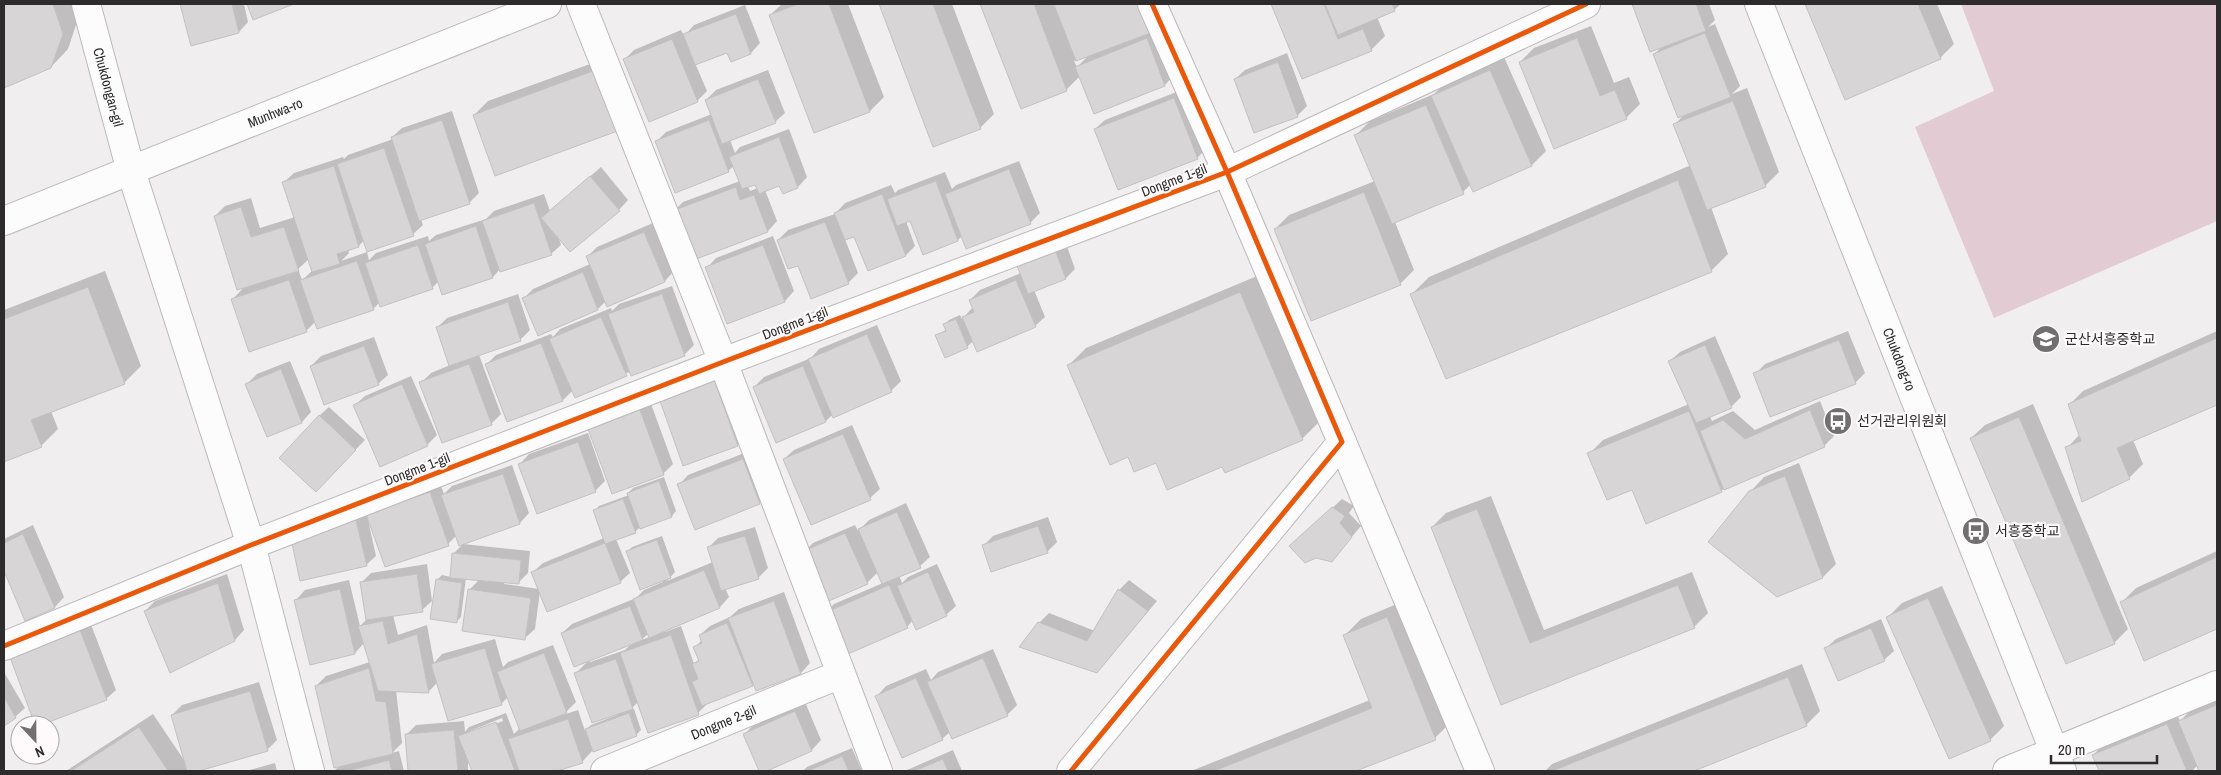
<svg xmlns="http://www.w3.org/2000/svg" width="2221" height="775" font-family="'Archivo Narrow','Noto Sans KR',sans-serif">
  <rect width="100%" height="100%" fill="#f0eeef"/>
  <path fill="#e3cbd4" d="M1961,4H2217V221L1994,318L1915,127L1994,91Z"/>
  <path fill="#0003" fill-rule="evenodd" d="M4,4H75L79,16L68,49L51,67L4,86Z
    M181,4H244L248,22L239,32L192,44Z
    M782,4H848L884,97L870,111L815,132L770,15Z
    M880,4H952L994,114L980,128L934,146Z
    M981,4H1053L1054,7L1057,4H1155L1174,75L1165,85L1095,113L1080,76L1066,90L1021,108ZM1089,55L1077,67L1074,61Z
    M1272,4H1401L1394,10L1377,17L1385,36L1371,50L1303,78Z
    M1634,4H1709L1715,20L1708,27L1715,24L1740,86L1732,94L1747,88L1779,172L1765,186L1711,207L1728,254L1711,271L1412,294L1429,277L1691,165L1675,124L1686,113L1654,54L1663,46L1651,50Z
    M1806,4H1937L1954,44L1940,58L1846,98Z
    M745,5L760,43L751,53L731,61L727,51L695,63L707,91L697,101L624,60L634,50L681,30L684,36L694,25Z
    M1591,26L1614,83L1629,77L1640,104L1626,118L1520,62L1534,48Z
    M1287,53L1307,106L1297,116L1235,79L1245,70Z
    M615,55L496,174L474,115L488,101Z
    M1504,57L1546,151L1532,165L1473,190L1471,184L1463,192L1395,222L1414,270L1400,284L1275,229L1289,215L1375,181L1356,135L1370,121L1434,94L1446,82Z
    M768,70L785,113L775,122L730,140L735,153L740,147L789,129L807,177L798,187L783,192L780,184L765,190L777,221L768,231L692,260L674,211L683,202L740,181L734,166L728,171L656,142L666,132L712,114L706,100L716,90ZM756,183L758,188L750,191L748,186Z
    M1184,89L1207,148L1197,158L1095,129L1105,120Z
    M452,111L479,193L469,203L421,219L423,225L413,234L364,240L359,246L348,249L349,253L341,261L367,252L369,260L376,253L428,236L429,241L436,235L486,219L494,211L544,194L550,211L601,167L628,200L619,210L558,236L561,245L551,254L500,269L493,277L443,293L439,281L432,288L380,302L373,309L315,322L306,331L232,300L245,286L215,216L225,206L251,198L260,228L295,217L284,182L294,173L343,157L344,159L348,155L393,139L392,137L402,128ZM309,259L312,271L302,280L298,269Z
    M1019,161L1040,213L1030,223L962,236L958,240L924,253L911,219L906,221L915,246L906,255L869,270L855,236L845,239L858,273L848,283L798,264L778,240L788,230L835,214L845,203L891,185L895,193L898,190L945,172L952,189L956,185Z
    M653,223L674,271L665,281L608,305L606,301L598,309L539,335L523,299L533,289L590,264L587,257L597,247Z
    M1063,235L1075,269L1066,278L1034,290L1045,317L1035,326L973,341L967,347L937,336L947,329L945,324L949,320L960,315L962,319L973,307L970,300L980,290L1021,273Z
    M773,236L794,291L785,301L707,268L716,258Z
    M105,271L141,366L124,383L51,411L58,429L41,446L4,460V310Z
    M1257,276L1319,422L1302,439L1223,465L1157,462L1128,455L1069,365L1086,348Z
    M672,286L694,345L684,355L573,390L563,400L508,420L487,364L496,355L551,334L553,337L560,329L611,308L612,311L619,304Z
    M518,294L530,330L520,340L479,355L501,414L491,424L421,383L431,373L450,365L437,328L447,318Z
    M877,325L901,381L891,391L833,414L826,421L777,441L754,387L764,377L811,358L819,349Z
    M1848,331L1865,373L1855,383L1755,374L1765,364Z
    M2217,331V404L2133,440L2143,464L2129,478L2067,448L2080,434L2069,405L2083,391Z
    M1715,336L1741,397L1732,406L1710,416L1712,421L1733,411L1755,430L1820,401L1834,436L1824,446L1725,488L1721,491L1632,488L1589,454L1603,440L1689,404L1670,361L1680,352Z
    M374,337L388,375L378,384L311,366L321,356Z
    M290,361L311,412L302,422L268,435L247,384L257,374Z
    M724,370L747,435L738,445L684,464L661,399Z
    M411,376L437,435L427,445L355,405L365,396Z
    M647,393L673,464L663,474L586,421Z
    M2033,404L2128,629L2114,643L1971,438L1985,425Z
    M329,407L365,440L325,481L319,416Z
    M852,425L880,489L870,498L784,459L794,450Z
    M588,433L605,481L595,491L520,464L529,454Z
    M752,450L769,493L760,503L696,528L679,485L688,475Z
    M1799,463L1836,564L1823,577L1750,492L1764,477Z
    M512,465L529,513L520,523L456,536L448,544L369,519L368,520L376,556L366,565L291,535L440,483L444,494L452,486Z
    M664,477L676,511L672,516L641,526L635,532L616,539L630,573L620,582L540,591L535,629L525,638L469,590L480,579L466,578L461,617L456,622L437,580L442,575L451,577L453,554L463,544L530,551L528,573L518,583L505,582L504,584L539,589L533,572L543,563L604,538L595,510L599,506L629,495L628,493L633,488Z
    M1491,496L1544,630L1692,572L1708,613L1694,627L1501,703L1432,527L1446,513Z
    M1342,499L1354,506L1349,513L1361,526L1332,560L1301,537Z
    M906,503L930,557L920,566L899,575L902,583L908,577L937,564L956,606L946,615L913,620L907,627L824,614L834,604L883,583L878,572L867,583L804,552L813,543L855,525L858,531L869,520Z
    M1048,517L1057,542L1047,552L983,546L993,536Z
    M33,525L64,597L55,607L26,619L4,567V539Z
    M755,527L768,568L758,578L725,588L729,597L720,607L664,630L665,632L681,626L694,664L700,658L695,647L702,640L700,635L710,626L730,617L739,609L784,592L810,663L801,673L756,689L754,684L708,703L698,713L638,702L630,710L634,709L641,730L637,734L592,751L582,762L553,771H473L468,757V771H409L406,735L416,725L464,721L465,732L469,727L506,713L514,734L519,729L508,697L501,704L438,682L428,692L396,690L402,743L392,753L399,751L404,771H334L340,765L316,686L326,676L370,662L364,643L355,653L296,600L305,590L349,580L360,626L367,619L362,582L371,573L427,564L432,601L422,610L393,615L398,635L427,625L434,663L442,654L495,639L503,667L508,662L553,645L576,702L563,715L578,710L585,731L591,725L617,715L576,673L589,660L562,633L572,624L636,598L644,590L663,582L627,552L632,547L662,536L675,572L667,581L713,562L708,548L718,538ZM649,633L650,637L641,640ZM632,643L625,650L590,662L589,660ZM502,718L503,721L470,733V731Z
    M2217,551V628L2145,660L2122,602L2136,588Z
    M227,574L244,630L235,640L145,611L155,601Z
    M1129,580L1157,601L1097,672L1039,623L1049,613L1095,631L1119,590Z
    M1942,586L2004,726L1990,740L1888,617L1902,603Z
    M1404,601L1452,721L1435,738L1353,771H1191L1370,700L1344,636L1361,619Z
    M1881,619L1894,651L1884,660L1826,648L1836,639Z
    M90,622L116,690L106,699L36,725L11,657Z
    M993,649L1017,705L1007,715L950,732L942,739L877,696L886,686L926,669L931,680L938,672Z
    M1802,664L1820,711L1806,725L1691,771H1545L1552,764Z
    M4,672L25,708L15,717L4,724Z
    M259,682L277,740L267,750L195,771H66L153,714L186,763L172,715L182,705Z
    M2217,694V771H2200L2198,765L2192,771H2100L2093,755L2103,745L2177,715L2180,721L2201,700Z
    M805,702L821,740L812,750L761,771L745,734L754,724Z
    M852,748L862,771H803L807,767Z
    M953,750L962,771H905L907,770Z
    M275,763L277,771H246Z"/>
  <path fill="#d7d5d6" stroke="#c3c1c2" d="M4,4H53L63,34L51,68L4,88Z
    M180,4H232L239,33L191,46Z
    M247,4H294L253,20Z
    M798,4H829L870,112L814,133L769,15Z
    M879,4H933L981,129L933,147Z
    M980,4H1034L1067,91L1021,109Z
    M1058,4H1142L1153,32L1076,61L1054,5Z
    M1271,4H1324L1338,39L1363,29L1372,51L1302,79Z
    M1325,4H1392L1395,11L1338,35Z
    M1632,4H1696L1706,31L1650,52Z
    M1805,4H1918L1941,59L1845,100Z
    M736,14L751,54L731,62L727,53L695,65L683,34Z
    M1705,33L1731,97L1678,118L1653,54Z
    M1147,38L1165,86L1094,114L1075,67Z
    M1577,38L1600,96L1615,90L1627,119L1554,149L1519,62Z
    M672,39L698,102L649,122L623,59Z
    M1278,62L1298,117L1254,133L1234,79Z
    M601,68L623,129L495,176L473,115Z
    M1490,70L1532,166L1473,192L1431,96Z
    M758,79L776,123L722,144L705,100Z
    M1174,98L1198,159L1118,190L1094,129Z
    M1733,101L1766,187L1707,210L1673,124Z
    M1426,105L1464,194L1392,224L1354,135Z
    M442,120L470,204L419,221L391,137Z
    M709,120L729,172L675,193L655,141Z
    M779,137L798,188L783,194L779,186L759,194L755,185L742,189L729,157Z
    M384,148L414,236L367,252L337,164Z
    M334,166L359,247L337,254L340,264L312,272L282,182Z
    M1009,169L1031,224L966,249L945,194Z
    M590,176L620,211L570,252L541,218Z
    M1678,180L1712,272L1446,379L1410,294Z
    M936,181L958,241L923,255L910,221L897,226L887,199Z
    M736,187L740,200L754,195L768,232L691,261L672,211Z
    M1364,192L1401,285L1311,321L1274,229Z
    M882,194L906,256L868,271L854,237L845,240L834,213Z
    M534,203L552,255L500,272L482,221Z
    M241,207L251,237L284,227L299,271L237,290L214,216Z
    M825,222L849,284L811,299L798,266L788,269L777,240Z
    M476,226L493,278L442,295L425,244Z
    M644,232L665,282L607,307L586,256Z
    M1053,244L1066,279L1028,294L1014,258Z
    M418,245L433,289L380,307L365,263Z
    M763,245L785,302L727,324L705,267Z
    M357,261L374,310L317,329L300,280Z
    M583,272L598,310L538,336L522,298Z
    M289,280L307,332L249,352L231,299Z
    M1016,280L1036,327L977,352L962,317L974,312L969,300Z
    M88,287L125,384L31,420L42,447L4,462V319Z
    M1240,292L1303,440L1225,473L1222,467L1167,490L1156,463L1134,472L1128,457L1110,465L1067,365Z
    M662,294L685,356L631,376L608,314Z
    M508,302L521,341L449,366L436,327Z
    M601,317L627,376L575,398L549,339Z
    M956,319L968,348L945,358L935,335L946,331L943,324Z
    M867,334L892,392L833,418L808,359Z
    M2217,338V405L2117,448L2130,479L2082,502L2065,447L2081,441L2068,404Z
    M1839,340L1856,384L1770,417L1753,373Z
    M541,343L563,401L507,422L485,364Z
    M1705,345L1732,408L1696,423L1668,361Z
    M364,346L379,385L324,405L310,366Z
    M469,364L492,425L442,443L419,382Z
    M803,366L826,422L776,443L753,387Z
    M281,369L302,423L267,437L245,384Z
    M714,379L738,446L683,466L659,398Z
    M402,384L428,446L380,467L353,405Z
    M637,402L664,475L612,494L585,421Z
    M1810,410L1825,447L1724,490L1700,431L1723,420L1745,439Z
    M1689,411L1722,492L1646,524L1632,490L1607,500L1587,453Z
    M319,415L356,450L316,492L279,458Z
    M2019,417L2115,644L2066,664L1970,438Z
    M843,434L871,500L811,525L783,459Z
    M578,442L596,492L537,514L518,464Z
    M743,459L760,504L695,530L677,484Z
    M503,474L520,524L459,546L441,495Z
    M1785,476L1823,578L1777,597L1708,542L1749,491Z
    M659,481L672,517L640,529L627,493Z
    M430,492L449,546L385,567L366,514Z
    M623,499L636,533L605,544L593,510Z
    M1332,507L1345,516L1340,523L1352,537L1332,562L1316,558L1305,563L1289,546Z
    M1477,509L1530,643L1678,585L1695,628L1501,705L1431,527Z
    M897,512L921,568L882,584L858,529Z
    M356,520L367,566L300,581L290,534Z
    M1038,526L1048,553L991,572L982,545Z
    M845,533L868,584L824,603L802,552Z
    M23,534L55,608L25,621L4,571V543Z
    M745,536L759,579L721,591L707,547Z
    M657,540L671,578L640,590L626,551Z
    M605,543L621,583L547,612L531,572Z
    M452,553L521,560L519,584L450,578Z
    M2217,557V629L2144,661L2120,602Z
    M704,570L720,608L649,638L633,599Z
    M928,572L947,616L916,630L897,586Z
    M417,574L423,612L366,620L360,582Z
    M436,579L462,583L457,623L430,619Z
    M218,583L235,641L170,673L144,611Z
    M889,585L908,628L841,657L822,614Z
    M340,589L355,654L310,665L294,600Z
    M468,589L531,598L525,640L462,631Z
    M1118,589L1148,611L1097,673L1019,647L1038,622L1087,641Z
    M1928,598L1991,741L1949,759L1886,617Z
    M774,601L801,674L756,691L728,618Z
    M630,606L643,640L574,667L561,633Z
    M1387,617L1436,740L1356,771H1214L1372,708L1343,635Z
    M383,621L388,644L417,634L429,693L378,691L358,626Z
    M727,623L753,686L702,706L692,682L698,679L692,664L699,661L693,647L702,643L699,635Z
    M1871,628L1885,661L1838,681L1824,648Z
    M80,630L107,700L41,725H35L10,657Z
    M671,635L699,715L648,733L620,653Z
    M485,648L502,705L448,721L431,664Z
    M544,653L567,713L520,731L497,672Z
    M983,658L1008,716L952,739L927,682Z
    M616,659L633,709L592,723L574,673Z
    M369,668L376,701L386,702L393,754L334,768L315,686Z
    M1788,677L1807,726L1694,771H1552Z
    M916,678L943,740L902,758L875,696Z
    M250,691L268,751L199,771H187L171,715Z
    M4,697L16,718L4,726Z
    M2217,705V771H2199L2178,721Z
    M795,711L812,751L767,771H759L743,734Z
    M629,713L637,736L593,752L585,729Z
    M568,719L583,763L557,771H519L508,739Z
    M496,722L515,771H472L458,736Z
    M2167,724L2187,771H2099L2092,755Z
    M139,727L168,771H71Z
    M454,730L458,771H408L405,734Z
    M842,756L849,771H808Z
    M943,759L948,771H914Z
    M389,760L392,771H348Z"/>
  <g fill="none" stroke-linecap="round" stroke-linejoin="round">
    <defs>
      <g id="minor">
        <path id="s1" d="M86,4L131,171L251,545L310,771"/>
        <path d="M581,4L723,362L878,771"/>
        <path id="s2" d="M1759,4L2062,771"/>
        <path id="s3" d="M4,221L547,4"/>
        <path d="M1342,442L1480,771"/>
        <path d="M4,646L251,545L723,362L1227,172L1586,4"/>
        <path id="s4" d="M605,771L841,674"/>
        <path d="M1071,771L1342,442L1227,172L1152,4"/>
        <path d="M2007,771L2217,685"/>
      </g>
    </defs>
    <use href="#minor" stroke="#bbb9ba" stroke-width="30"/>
    <use href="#minor" stroke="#fdfcfd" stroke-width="28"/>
    <defs>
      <path id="cycleway" d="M4,646L251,545L723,362L1227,172L1586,4
        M1071,771L1342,442L1227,172L1152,4"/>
    </defs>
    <use href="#cycleway" stroke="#fefafb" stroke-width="8"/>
    <use href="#cycleway" stroke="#e8590c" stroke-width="5"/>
  </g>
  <defs>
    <symbol id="school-disc" viewBox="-11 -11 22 22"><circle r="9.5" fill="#716f70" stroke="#fefafb"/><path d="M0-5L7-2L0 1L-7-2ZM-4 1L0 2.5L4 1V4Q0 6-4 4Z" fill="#fff"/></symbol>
    <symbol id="bus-disc" viewBox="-11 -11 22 22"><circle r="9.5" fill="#716f70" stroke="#fefafb"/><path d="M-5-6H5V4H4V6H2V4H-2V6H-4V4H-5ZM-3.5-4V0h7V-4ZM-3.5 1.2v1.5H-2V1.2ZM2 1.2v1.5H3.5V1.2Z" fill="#fff"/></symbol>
  </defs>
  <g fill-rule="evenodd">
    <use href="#school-disc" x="2030" y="323" width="32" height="32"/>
    <use href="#bus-disc" x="1822" y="405" width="32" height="32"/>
    <use href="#bus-disc" x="1960" y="515" width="32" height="32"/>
  </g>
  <g text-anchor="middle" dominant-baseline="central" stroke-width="4.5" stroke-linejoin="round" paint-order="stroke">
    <g font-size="14" fill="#2d2b2c" stroke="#fefafb">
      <text stroke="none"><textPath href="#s1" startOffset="86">Chukdongan-gil</textPath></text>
      <text stroke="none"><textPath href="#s3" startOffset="292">Munhwa-ro</textPath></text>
      <text transform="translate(1174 180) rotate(-21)">Dongme 1-gil</text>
      <text transform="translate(795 323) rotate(-21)">Dongme 1-gil</text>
      <text stroke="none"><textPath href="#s2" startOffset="382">Chukdong-ro</textPath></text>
      <text transform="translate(417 469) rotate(-21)">Dongme 1-gil</text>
      <text stroke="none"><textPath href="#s4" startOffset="128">Dongme 2-gil</textPath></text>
    </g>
    <g font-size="14" fill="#2d2b2c" stroke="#fefafb" text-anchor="start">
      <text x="2065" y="339">군산서흥중학교</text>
      <text x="1857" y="421">선거관리위원회</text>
      <text x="1995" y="531">서흥중학교</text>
    </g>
  </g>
  <rect width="2221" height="775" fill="none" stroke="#2d2b2c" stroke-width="10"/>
  <g transform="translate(35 740) rotate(158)"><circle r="24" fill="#fefafb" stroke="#aaa7a8"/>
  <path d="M0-4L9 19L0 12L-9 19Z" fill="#716f70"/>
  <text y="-8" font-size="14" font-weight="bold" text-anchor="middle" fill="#2d2b2c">N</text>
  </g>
  <path d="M2051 755v8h106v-8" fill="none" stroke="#2d2b2c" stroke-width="2.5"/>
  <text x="2058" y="755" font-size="15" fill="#2d2b2c" stroke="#fefafb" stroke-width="4" paint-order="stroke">20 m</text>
</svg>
